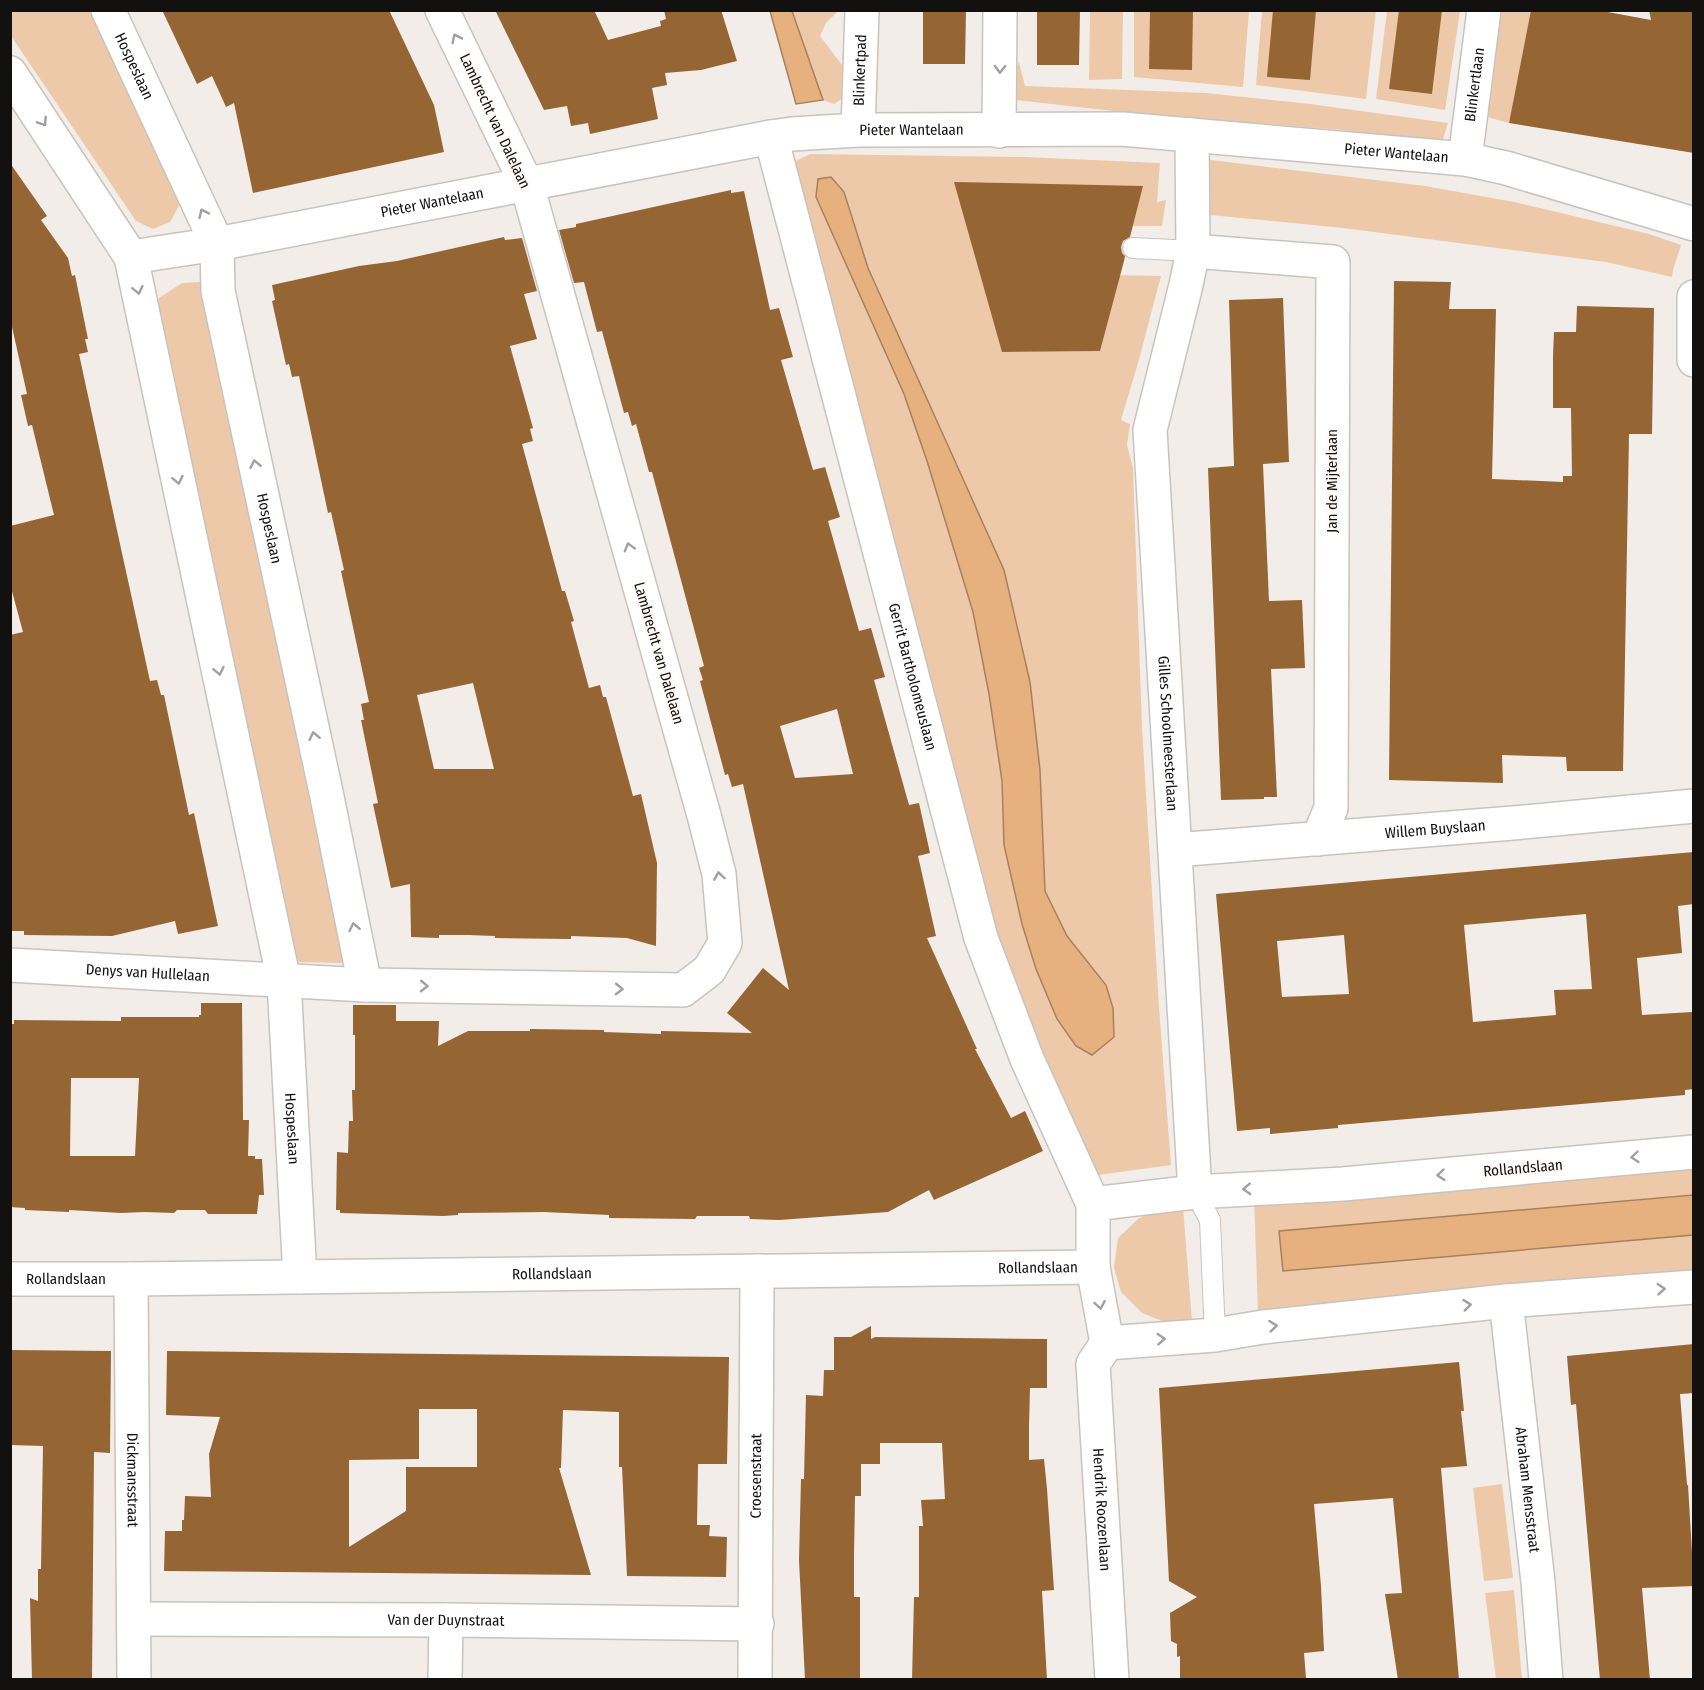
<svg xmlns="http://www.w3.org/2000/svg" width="1704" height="1690" font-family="'Fira Sans Condensed',sans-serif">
  <rect width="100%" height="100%" fill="#f2ede8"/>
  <path fill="#edc9a9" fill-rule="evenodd" d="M10,11H96L181,202L170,222L153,229L136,221L11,36Z
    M792,11H838L826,23L820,36L848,73L849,94L834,104L823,100Z
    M1090,11H1123L1122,79L1089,80Z
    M1134,11H1249L1243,87L1134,77Z
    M1262,11H1376L1366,99L1256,85Z
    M1387,11H1460L1445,110L1376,99Z
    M1494,11H1531L1509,123L1479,115Z
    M1019,62L1025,86L1206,93L1310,104L1448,123L1443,139L1423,147L1343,130L1140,114L1016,100L1014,75Z
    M810,154L1025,157L1160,163L1157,202L1166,200L1162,226H1108L1107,275L1161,276L1138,363L1121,420L1130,424L1127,445L1133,468L1142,728L1159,1007L1171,1165L1098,1175L1003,974L938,704L792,163ZM844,192L868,268L1004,570L1030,682L1040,770L1045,891L1067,936L1107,985L1036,969L1022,924L1004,845L1002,781L989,694L973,612L927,461L904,394L816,197Z
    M1203,159L1425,186L1514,202L1649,234L1681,245L1673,270L1672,277L1606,262L1343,228L1200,214Z
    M200,282L214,310L258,555L344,963L298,962L234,686L157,313L159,298L182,283Z
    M1693,1162V1195L1280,1231L1283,1271L1693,1235V1274L1258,1313L1254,1196Z
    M1183,1207L1192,1321H1162L1142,1313L1121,1292L1114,1268L1118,1238L1138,1219L1152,1212Z
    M1502,1484L1513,1578L1484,1581L1473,1488Z
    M1514,1590L1522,1679H1496L1485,1593Z"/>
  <path fill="#e6b17f" stroke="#a7815e" stroke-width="1.5" d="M770,11H792L823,100L796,104Z
    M831,177L844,192L868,268L1004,570L1030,682L1040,770L1045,891L1067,936L1106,985L1113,1008L1114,1037L1092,1055L1076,1046L1057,1019L1036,969L1022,924L1004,845L1002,781L989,694L973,612L927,461L904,394L816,197L818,179Z
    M1693,1195V1235L1283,1271L1279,1231Z"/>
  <path fill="#956534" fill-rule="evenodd" d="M162,10H389L434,105L444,152L253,193L234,103L226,107L212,76L197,84Z
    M495,10H594L608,40L661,26L660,21L666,19L664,10H721L737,61L701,70L665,73L667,85L652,88L658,119L590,134L588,123L571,126L567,106L544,110Z
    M923,10H966L965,64H923Z
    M1037,10H1080L1079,65H1037Z
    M1150,10H1193L1192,70L1149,69Z
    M1273,10H1316L1310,80L1267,77Z
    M1399,10H1442L1432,94L1389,89Z
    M1531,10H1597L1651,20L1649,10H1694V153L1509,123Z
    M10,163L47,216L41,220L68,258L72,276L75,275L88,339H85L88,352L79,354L120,544L150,681L157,680L161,695H164L189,815L194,813L218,926L178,934L175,921L112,936L24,935V931H10L12,869H10V635L23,632L10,584V526L54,515L32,425L28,426L21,395L27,394L10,318Z
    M954,182L1143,186L1130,237L1123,241L1121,247L1122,253L1125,256L1124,261L1100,351L1002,352Z
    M731,190V193L744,191L770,310L779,308L793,357L781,360L813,470L825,467L840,517L828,521L859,631L871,628L885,677L874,680L909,805L919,803L930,853L918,856L936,936L927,938L977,1049H975L1011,1118L1025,1111L1043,1151L934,1200L929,1190L888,1212L779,1220L750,1219L749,1216H697L695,1219L609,1218V1215L544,1212L458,1213V1215L443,1216L340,1213V1210H336L337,1152L348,1153L349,1121H353L352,1090H355V1035H353V1005H396V1021H439L438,1046L468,1031H530V1029L604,1030V1032L661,1034V1031L752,1033L727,1013L763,968L789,990L743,784L732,787L728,774L725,775L700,681L703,680L699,668L704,666L652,472H649L636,424L632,426L628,412L624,413L602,331L597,332L584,282L574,283L559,230L576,227V224ZM837,709L853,774L795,778L780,726Z
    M504,237L505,240L522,238L537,291L524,294L537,339L510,346L533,428L530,429L533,441L522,444L562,591H565L574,621L571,622L589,688L600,685L603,697H606L633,796L641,794L657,863L656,946L627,938L571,936V939L495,938V936L468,935H439V938L411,937L410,884L391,888L373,804L378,803L361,720H364L361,704L369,702L341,571L344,570L331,512L328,513L299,376L292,377L289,364L286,365L272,301L275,300L272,285L359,266L397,261ZM473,683L494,769H434L417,695Z
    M1394,281L1451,282L1449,309H1496L1492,479L1563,482V476H1572L1571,408H1553V356L1554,332H1576L1577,306L1654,308L1652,434H1629L1623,771H1567L1566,757L1502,755L1503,783L1389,780Z
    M1283,298L1289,462L1263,464L1269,601L1302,600L1305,668L1271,669L1277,797H1264V799L1221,800L1208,468L1234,466L1229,300Z
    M1694,852V904L1678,906L1682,953L1637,958L1642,1015L1692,1012L1694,1089L1685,1090V1095L1338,1125V1128L1270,1134V1128L1237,1131L1216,894ZM1586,914L1592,989L1554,990L1556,1015L1473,1022L1464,925ZM1344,935L1349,994L1282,997L1277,941Z
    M201,1003H242L243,1117V1120H249L248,1156H255V1159H262L264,1195H259L257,1214H208L205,1210H177L174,1213L144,1212L121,1213L69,1210V1212L25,1210V1208L10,1207V1024H14V1020L121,1021V1017H199V1015H201ZM71,1078H139L135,1156H70Z
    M871,1326V1339L875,1337L1047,1339V1388H1030L1029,1426V1460L1044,1459L1047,1489L1054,1590L1042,1591L1047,1680H912L914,1597H919V1526H923L921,1500L945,1499L942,1443H880V1464H861V1496H855L854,1556V1597H860V1680H805L799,1560L801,1479H804L806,1395L823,1396L824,1370H834V1337H851Z
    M1694,1344V1393L1680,1394L1687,1485H1688L1694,1586L1642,1588L1650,1680H1600L1576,1404L1571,1405L1567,1356Z
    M10,1350L111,1351L110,1453L94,1452L92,1680H32L30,1598L38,1601V1569H41L43,1446L10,1445Z
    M167,1351L729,1357L727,1464H698L697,1525H710L709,1536L727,1537L726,1577L627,1576L622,1467H619V1412L563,1410L561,1468H559L591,1575L164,1571L165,1531H182V1520H184L185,1496L211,1497L209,1454L220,1417L166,1415ZM419,1409H477V1467H406V1511L349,1547V1460L419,1459Z
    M1459,1362L1464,1411H1461L1467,1466L1441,1468L1459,1680H1398L1385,1594L1402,1593L1393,1498L1314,1504L1321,1586L1324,1651L1304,1653L1306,1678L1180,1680V1656L1177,1657V1644L1171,1641L1170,1613L1197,1597L1169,1581L1159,1388Z"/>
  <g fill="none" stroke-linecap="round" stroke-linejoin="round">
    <defs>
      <path id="lane" d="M1133,248L1193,251
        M1195,1192L1210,1220L1215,1335"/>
      <g id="street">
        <path id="s1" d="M108,10L217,244L218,291L326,792L365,985"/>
        <path id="s2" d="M10,73L131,257L284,981L300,1277"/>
        <path id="s3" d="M858,130L862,10"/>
        <path d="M999,131L1000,10"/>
        <path id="s4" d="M1192,135L1193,251L1186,285L1150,430L1195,1192"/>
        <path id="s5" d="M771,137L981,938L1027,1059L1093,1204"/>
        <path id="s6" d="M1465,159L1484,10"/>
        <path d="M1193,251L1333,262L1331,808L1318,839"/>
        <path id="s7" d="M131,257L217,244L771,137L792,134L858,130L1122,129L1465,159L1506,168L1694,224"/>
        <path d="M1694,297V360"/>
        <path id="s8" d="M1175,850L1513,823L1694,806"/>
        <path id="s9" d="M10,965L365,985L683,990L709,970L725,943L719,874L705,819L527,185L442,10"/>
        <path id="s10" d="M10,1279H131L1093,1267"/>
        <path id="s11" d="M131,1279L134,1680"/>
        <path id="s12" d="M1506,1301L1538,1582L1546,1680"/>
        <path id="s13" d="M1107,1343L1093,1364L1112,1680"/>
        <path id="s14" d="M134,1619L446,1620L757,1624"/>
        <path d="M445,1680L446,1620"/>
        <path id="s15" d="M755,1680L757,1271"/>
      </g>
      <path id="secondary" d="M1694,1152L1343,1184L1195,1192L1093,1204V1267L1107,1343L1215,1335L1263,1327L1506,1301L1694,1287"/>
    </defs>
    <use href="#lane" stroke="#c8c3bf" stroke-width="22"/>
    <use href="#street" stroke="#c8c3bf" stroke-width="36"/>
    <use href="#secondary" stroke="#c8c3bf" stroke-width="36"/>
    <use href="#lane" stroke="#fff" stroke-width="20"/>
    <use href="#street" stroke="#fff" stroke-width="33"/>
    <use href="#secondary" stroke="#fff" stroke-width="33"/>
  </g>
  <defs><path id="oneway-chevron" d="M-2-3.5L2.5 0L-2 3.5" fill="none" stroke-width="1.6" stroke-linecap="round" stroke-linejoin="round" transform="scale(1.5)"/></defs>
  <g stroke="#a1a09f">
    <use href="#oneway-chevron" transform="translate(456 38) rotate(-116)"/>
    <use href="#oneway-chevron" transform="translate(1000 69) rotate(91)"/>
    <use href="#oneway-chevron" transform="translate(43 122) rotate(57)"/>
    <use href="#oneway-chevron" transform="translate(203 213) rotate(-115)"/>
    <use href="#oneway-chevron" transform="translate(138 290) rotate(78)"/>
    <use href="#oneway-chevron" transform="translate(255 464) rotate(-102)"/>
    <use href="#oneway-chevron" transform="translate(178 480) rotate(78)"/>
    <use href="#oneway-chevron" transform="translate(629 547) rotate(-106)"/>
    <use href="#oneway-chevron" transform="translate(219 671) rotate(78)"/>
    <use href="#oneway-chevron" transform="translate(314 736) rotate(-102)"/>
    <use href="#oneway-chevron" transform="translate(719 876) rotate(-98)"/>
    <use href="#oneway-chevron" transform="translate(354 927) rotate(-102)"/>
    <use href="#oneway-chevron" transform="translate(424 986) rotate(1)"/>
    <use href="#oneway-chevron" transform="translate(619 989) rotate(1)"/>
    <use href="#oneway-chevron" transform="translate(1635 1157) rotate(175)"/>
    <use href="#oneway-chevron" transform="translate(1441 1175) rotate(175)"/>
    <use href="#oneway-chevron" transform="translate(1247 1189) rotate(177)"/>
    <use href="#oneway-chevron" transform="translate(1661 1289) rotate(-4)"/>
    <use href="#oneway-chevron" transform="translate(1100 1305) rotate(80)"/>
    <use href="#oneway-chevron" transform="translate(1467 1305) rotate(-6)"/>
    <use href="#oneway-chevron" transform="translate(1273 1326) rotate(-6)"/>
    <use href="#oneway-chevron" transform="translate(1161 1339) rotate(-4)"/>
  </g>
  <g text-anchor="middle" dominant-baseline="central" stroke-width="4.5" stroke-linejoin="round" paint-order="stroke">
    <g font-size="15" fill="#131110" stroke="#fefaf7">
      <text stroke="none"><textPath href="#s1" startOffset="62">Hospeslaan</textPath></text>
      <text stroke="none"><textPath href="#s3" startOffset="60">Blinkertpad</textPath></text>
      <text stroke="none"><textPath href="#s6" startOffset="75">Blinkertlaan</textPath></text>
      <text transform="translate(495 121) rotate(65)">Lambrecht van Dalelaan</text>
      <text stroke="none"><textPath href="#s7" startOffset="792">Pieter Wantelaan</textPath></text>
      <text stroke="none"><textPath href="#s7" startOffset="1278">Pieter Wantelaan</textPath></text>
      <text stroke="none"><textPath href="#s7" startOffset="306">Pieter Wantelaan</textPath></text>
      <text transform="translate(1332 481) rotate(-90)">Jan de Mijterlaan</text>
      <text stroke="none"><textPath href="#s1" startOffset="548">Hospeslaan</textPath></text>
      <text transform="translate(659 653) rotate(74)">Lambrecht van Dalelaan</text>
      <text stroke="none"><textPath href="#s5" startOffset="558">Gerrit Bartholomeuslaan</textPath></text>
      <text stroke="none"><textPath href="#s4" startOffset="604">Gilles Schoolmeesterlaan</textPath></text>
      <text stroke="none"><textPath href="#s8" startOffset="261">Willem Buyslaan</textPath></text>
      <text stroke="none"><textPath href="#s9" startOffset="138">Denys van Hullelaan</textPath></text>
      <text stroke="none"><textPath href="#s2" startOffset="1108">Hospeslaan</textPath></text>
      <text transform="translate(1523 1168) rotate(-5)">Rollandslaan</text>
      <text stroke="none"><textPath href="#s10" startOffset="1028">Rollandslaan</textPath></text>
      <text stroke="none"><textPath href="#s10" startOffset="542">Rollandslaan</textPath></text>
      <text stroke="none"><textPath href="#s10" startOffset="56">Rollandslaan</textPath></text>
      <text stroke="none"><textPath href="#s15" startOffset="204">Croesenstraat</textPath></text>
      <text stroke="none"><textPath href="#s11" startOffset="201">Dickmansstraat</textPath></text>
      <text stroke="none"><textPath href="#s12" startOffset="190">Abraham Mensstraat</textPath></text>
      <text stroke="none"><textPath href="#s13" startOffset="171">Hendrik Roozenlaan</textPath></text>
      <text stroke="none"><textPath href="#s14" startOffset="312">Van der Duynstraat</textPath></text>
    </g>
  </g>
  <rect width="1704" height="1690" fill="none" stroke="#131110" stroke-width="24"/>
</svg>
